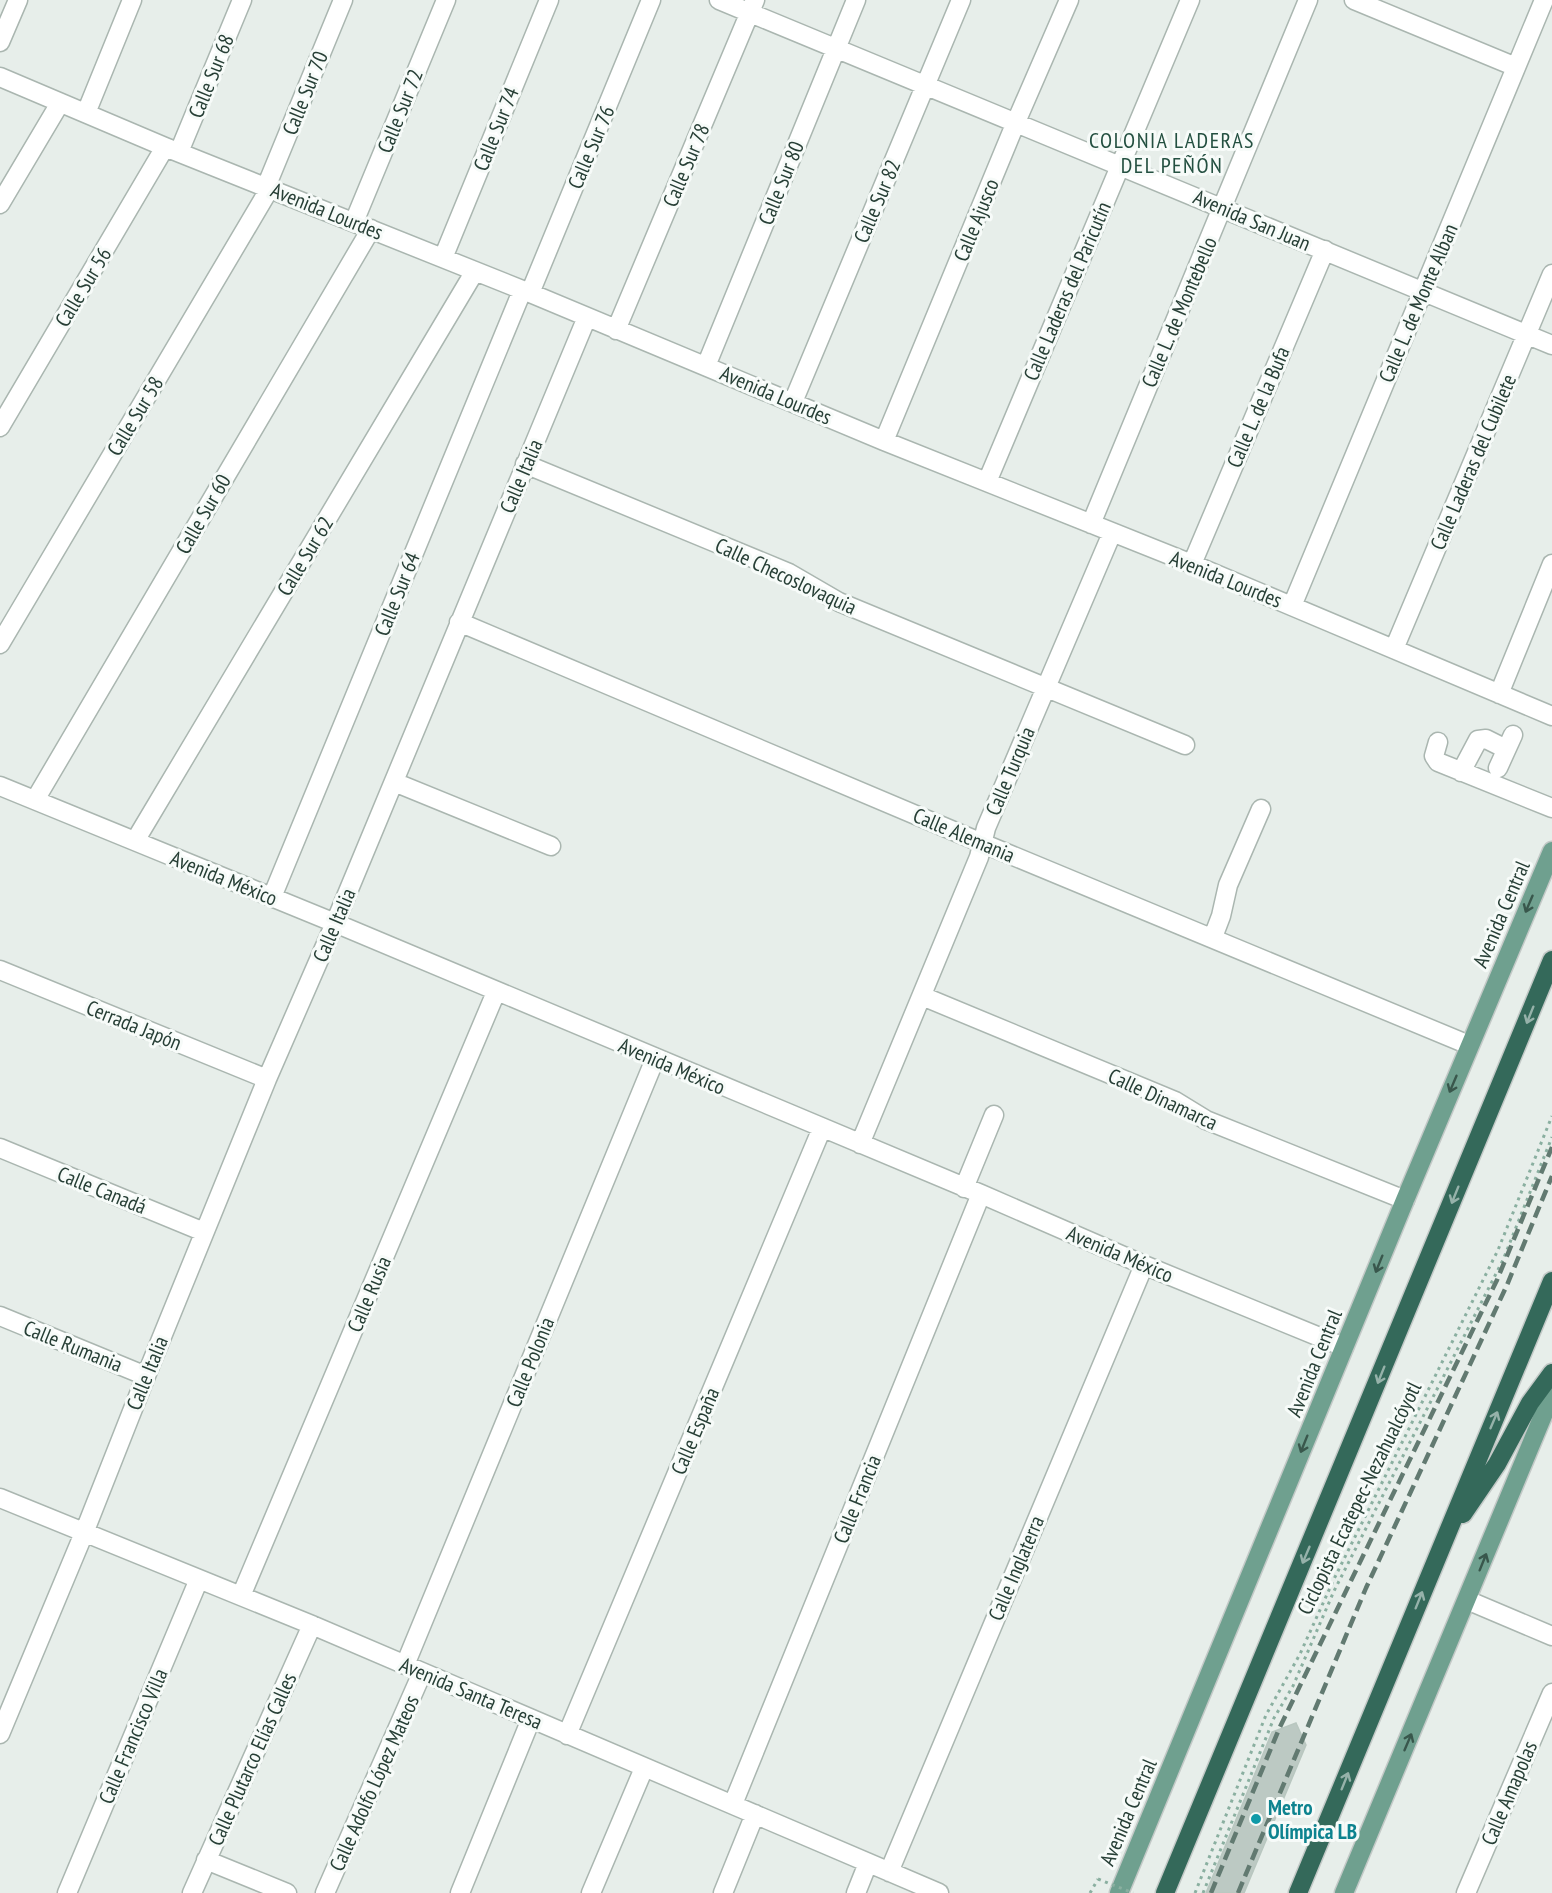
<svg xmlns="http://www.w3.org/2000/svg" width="1552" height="1893" font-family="'PT Sans Narrow',sans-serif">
  <rect width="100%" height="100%" fill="#e7eeea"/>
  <path fill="#bcc9c3" stroke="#b9c7c0" stroke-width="1.5" d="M1296,1723L1306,1745L1244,1893H1206L1272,1732Z"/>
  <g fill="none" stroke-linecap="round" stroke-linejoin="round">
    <defs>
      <path id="minor" d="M719,0L1552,345
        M1354,0L1516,67
        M0,42L18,0
        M0,77L165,147L530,293L884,441L1192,564L1552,716
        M86,113L132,0
        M179,152L242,0
        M266,187L343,0
        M0,204L60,103
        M354,222L446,0
        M443,258L549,0
        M530,293L651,0
        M616,330L755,0
        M706,366L856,0
        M793,402L961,0
        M0,427L165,147
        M884,441L1016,122L1069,0
        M525,464L789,573L839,602L1185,745
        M987,482L1190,0
        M1091,524L1308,0
        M1192,564L1325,250
        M1292,606L1544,0
        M459,622L982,843L1469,1045
        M0,644L270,188
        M1394,649L1552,274
        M1499,694L1552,564
        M1438,742L1434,756L1438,762L1552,808
        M1498,768L1513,735
        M1461,772L1478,740L1486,739L1506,749
        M394,782L551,846
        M0,786L335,923L981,1194L1144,1265L1344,1347
        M35,800L371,229
        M135,841L475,271
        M272,897L522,291
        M1213,937L1221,916L1228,885L1261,809
        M0,970L267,1079
        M922,996L1175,1101L1206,1120L1405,1200
        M860,1144L979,857L986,828L1112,533
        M0,1148L204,1232
        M964,1188L994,1115
        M0,1316L146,1376
        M0,1498L312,1625L939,1893
        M241,1596L496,992
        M1467,1600L1552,1636
        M405,1665L655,1059
        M0,1734L84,1533L146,1376L267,1079L335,923L587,317
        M567,1735L822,1128
        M733,1804L981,1194
        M206,1860L287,1893
        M889,1872L1144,1265
        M67,1893L199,1579
        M192,1893L312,1625
        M325,1893L422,1673
        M460,1893L531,1719
        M591,1893L644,1768
        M723,1893L755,1814
        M856,1893L868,1863
        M1466,1893L1552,1693"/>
      <path id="major" d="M1119,1893L1405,1200L1552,851
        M1344,1893L1552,1394"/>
      <path id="highway" d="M1463,1514L1497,1464L1530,1403L1552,1373
        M1165,1893L1552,960
        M1298,1893L1552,1281"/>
    </defs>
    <use href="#minor" stroke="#aab6b0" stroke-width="21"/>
    <use href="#major" stroke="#c3c9c7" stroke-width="21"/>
    <use href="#highway" stroke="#c3c9c7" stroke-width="21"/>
    <path stroke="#8aafa0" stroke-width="3" stroke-dasharray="3 4.5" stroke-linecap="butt" d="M1090,1893L1098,1879
      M1195,1893L1266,1715L1300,1654L1334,1579L1498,1250L1552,1116
      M1203,1893L1274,1718L1293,1686L1334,1591L1503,1260L1552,1137"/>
    <use href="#minor" stroke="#fff" stroke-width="18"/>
    <use href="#major" stroke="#6fa08f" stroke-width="18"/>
    <use href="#highway" stroke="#34695a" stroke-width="18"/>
    <path stroke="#627a71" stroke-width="4.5" stroke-dasharray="12 6" stroke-linecap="butt" d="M1211,1893L1279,1729L1497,1280L1552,1147
      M1238,1893L1366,1588L1507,1285L1552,1176"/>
    <path stroke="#8aafa0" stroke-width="3" stroke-dasharray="3 4.5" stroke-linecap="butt" d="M1098,1879L1133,1893"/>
  </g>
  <defs><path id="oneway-shaft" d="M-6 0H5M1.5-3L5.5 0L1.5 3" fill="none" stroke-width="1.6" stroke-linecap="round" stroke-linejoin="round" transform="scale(1.5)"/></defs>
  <g stroke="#39574c">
    <use href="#oneway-shaft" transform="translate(1529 904) rotate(113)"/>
    <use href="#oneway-shaft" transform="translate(1453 1084) rotate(113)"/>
    <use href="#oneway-shaft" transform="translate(1379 1264) rotate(112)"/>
    <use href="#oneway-shaft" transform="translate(1304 1444) rotate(112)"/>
    <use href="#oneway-shaft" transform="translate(1483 1562) rotate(-68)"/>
    <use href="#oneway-shaft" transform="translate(1408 1742) rotate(-67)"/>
  </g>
  <g stroke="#96b2aa">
    <use href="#oneway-shaft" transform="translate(1530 1015) rotate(112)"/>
    <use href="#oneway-shaft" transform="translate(1455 1195) rotate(112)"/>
    <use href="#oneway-shaft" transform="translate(1381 1375) rotate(112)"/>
    <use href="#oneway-shaft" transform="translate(1494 1420) rotate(-67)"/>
    <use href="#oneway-shaft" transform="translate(1306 1555) rotate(113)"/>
    <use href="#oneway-shaft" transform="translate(1419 1600) rotate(-68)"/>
    <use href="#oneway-shaft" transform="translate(1345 1781) rotate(-68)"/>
  </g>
  <circle fill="#0f9aa8" stroke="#f7fbf9" stroke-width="2" cx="1256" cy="1819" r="6"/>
  <g text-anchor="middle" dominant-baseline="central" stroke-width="6" stroke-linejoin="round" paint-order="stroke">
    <g font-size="21" fill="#273f36" stroke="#f7fbf9">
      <text transform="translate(211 76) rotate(-68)">Calle Sur 68</text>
      <text transform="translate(305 93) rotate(-68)">Calle Sur 70</text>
      <text transform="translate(400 111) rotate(-68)">Calle Sur 72</text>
      <text transform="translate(496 129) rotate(-68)">Calle Sur 74</text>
      <text transform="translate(591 147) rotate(-67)">Calle Sur 76</text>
      <text transform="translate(686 165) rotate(-67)">Calle Sur 78</text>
      <text transform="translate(781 183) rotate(-68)">Calle Sur 80</text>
      <text transform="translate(877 201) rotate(-67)">Calle Sur 82</text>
      <text transform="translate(327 211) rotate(22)">Avenida Lourdes</text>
      <text transform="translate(976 220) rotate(-68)">Calle Ajusco</text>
      <text transform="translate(1252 220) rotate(23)">Avenida San Juan</text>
      <text transform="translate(83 287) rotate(-59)">Calle Sur 56</text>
      <text transform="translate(1067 291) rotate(-67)">Calle Laderas del Paricutín</text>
      <text transform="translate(1418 303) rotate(-67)">Calle L. de Monte Alban</text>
      <text transform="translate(1179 312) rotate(-67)">Calle L. de Montebello</text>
      <text transform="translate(776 395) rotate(23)">Avenida Lourdes</text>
      <text transform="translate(1258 407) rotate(-67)">Calle L. de la Bufa</text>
      <text transform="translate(135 416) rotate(-59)">Calle Sur 58</text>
      <text transform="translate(1473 462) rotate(-67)">Calle Laderas del Cubilete</text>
      <text transform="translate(521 476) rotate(-67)">Calle Italia</text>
      <text transform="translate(203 514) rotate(-60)">Calle Sur 60</text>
      <text transform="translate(305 556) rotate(-59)">Calle Sur 62</text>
      <text transform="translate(786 576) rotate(25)">Calle Checoslovaquia</text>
      <text transform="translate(1226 579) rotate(22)">Avenida Lourdes</text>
      <text transform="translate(397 594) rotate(-68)">Calle Sur 64</text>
      <text transform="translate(1010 771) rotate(-67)">Calle Turquia</text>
      <text transform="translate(964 835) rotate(23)">Calle Alemania</text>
      <text transform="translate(224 878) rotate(22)">Avenida México</text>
      <text transform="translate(1501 914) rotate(-67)">Avenida Central</text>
      <text transform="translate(334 925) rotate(-67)">Calle Italia</text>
      <text transform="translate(134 1025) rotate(22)">Cerrada Japón</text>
      <text transform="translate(672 1066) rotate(23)">Avenida México</text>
      <text transform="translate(1163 1099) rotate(25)">Calle Dinamarca</text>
      <text transform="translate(102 1190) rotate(22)">Calle Canadá</text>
      <text transform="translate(1120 1254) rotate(23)">Avenida México</text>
      <text transform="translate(369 1294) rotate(-67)">Calle Rusia</text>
      <text transform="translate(73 1346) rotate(22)">Calle Rumania</text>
      <text transform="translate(530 1362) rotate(-68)">Calle Polonia</text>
      <text transform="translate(1314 1363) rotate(-68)">Avenida Central</text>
      <text transform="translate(147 1373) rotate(-68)">Calle Italia</text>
      <text transform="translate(695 1431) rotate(-67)">Calle España</text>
      <text transform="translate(1359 1498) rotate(-64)">Ciclopista Ecatepec-Nezahualcóyotl</text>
      <text transform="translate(857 1499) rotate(-68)">Calle Francia</text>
      <text transform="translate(1016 1568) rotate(-67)">Calle Inglaterra</text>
      <text transform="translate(471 1693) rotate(23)">Avenida Santa Teresa</text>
      <text transform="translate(133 1736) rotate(-67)">Calle Francisco Villa</text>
      <text transform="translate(252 1759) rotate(-66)">Calle Plutarco Elías Calles</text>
      <text transform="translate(374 1783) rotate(-66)">Calle Adolfo López Mateos</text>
      <text transform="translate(1509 1793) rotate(-67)">Calle Amapolas</text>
      <text transform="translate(1128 1812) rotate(-67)">Avenida Central</text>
    </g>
    <g font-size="21" font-weight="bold" fill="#0d838f" stroke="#f7fbf9" text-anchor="start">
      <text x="1268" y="1807">Metro<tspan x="1268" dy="24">Olímpica LB</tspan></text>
    </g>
    <g font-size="22" letter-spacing="1.5" fill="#245041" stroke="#f7fbf9">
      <text x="1172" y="140">COLONIA LADERAS<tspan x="1172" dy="25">DEL PEÑÓN</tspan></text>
    </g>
  </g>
</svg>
